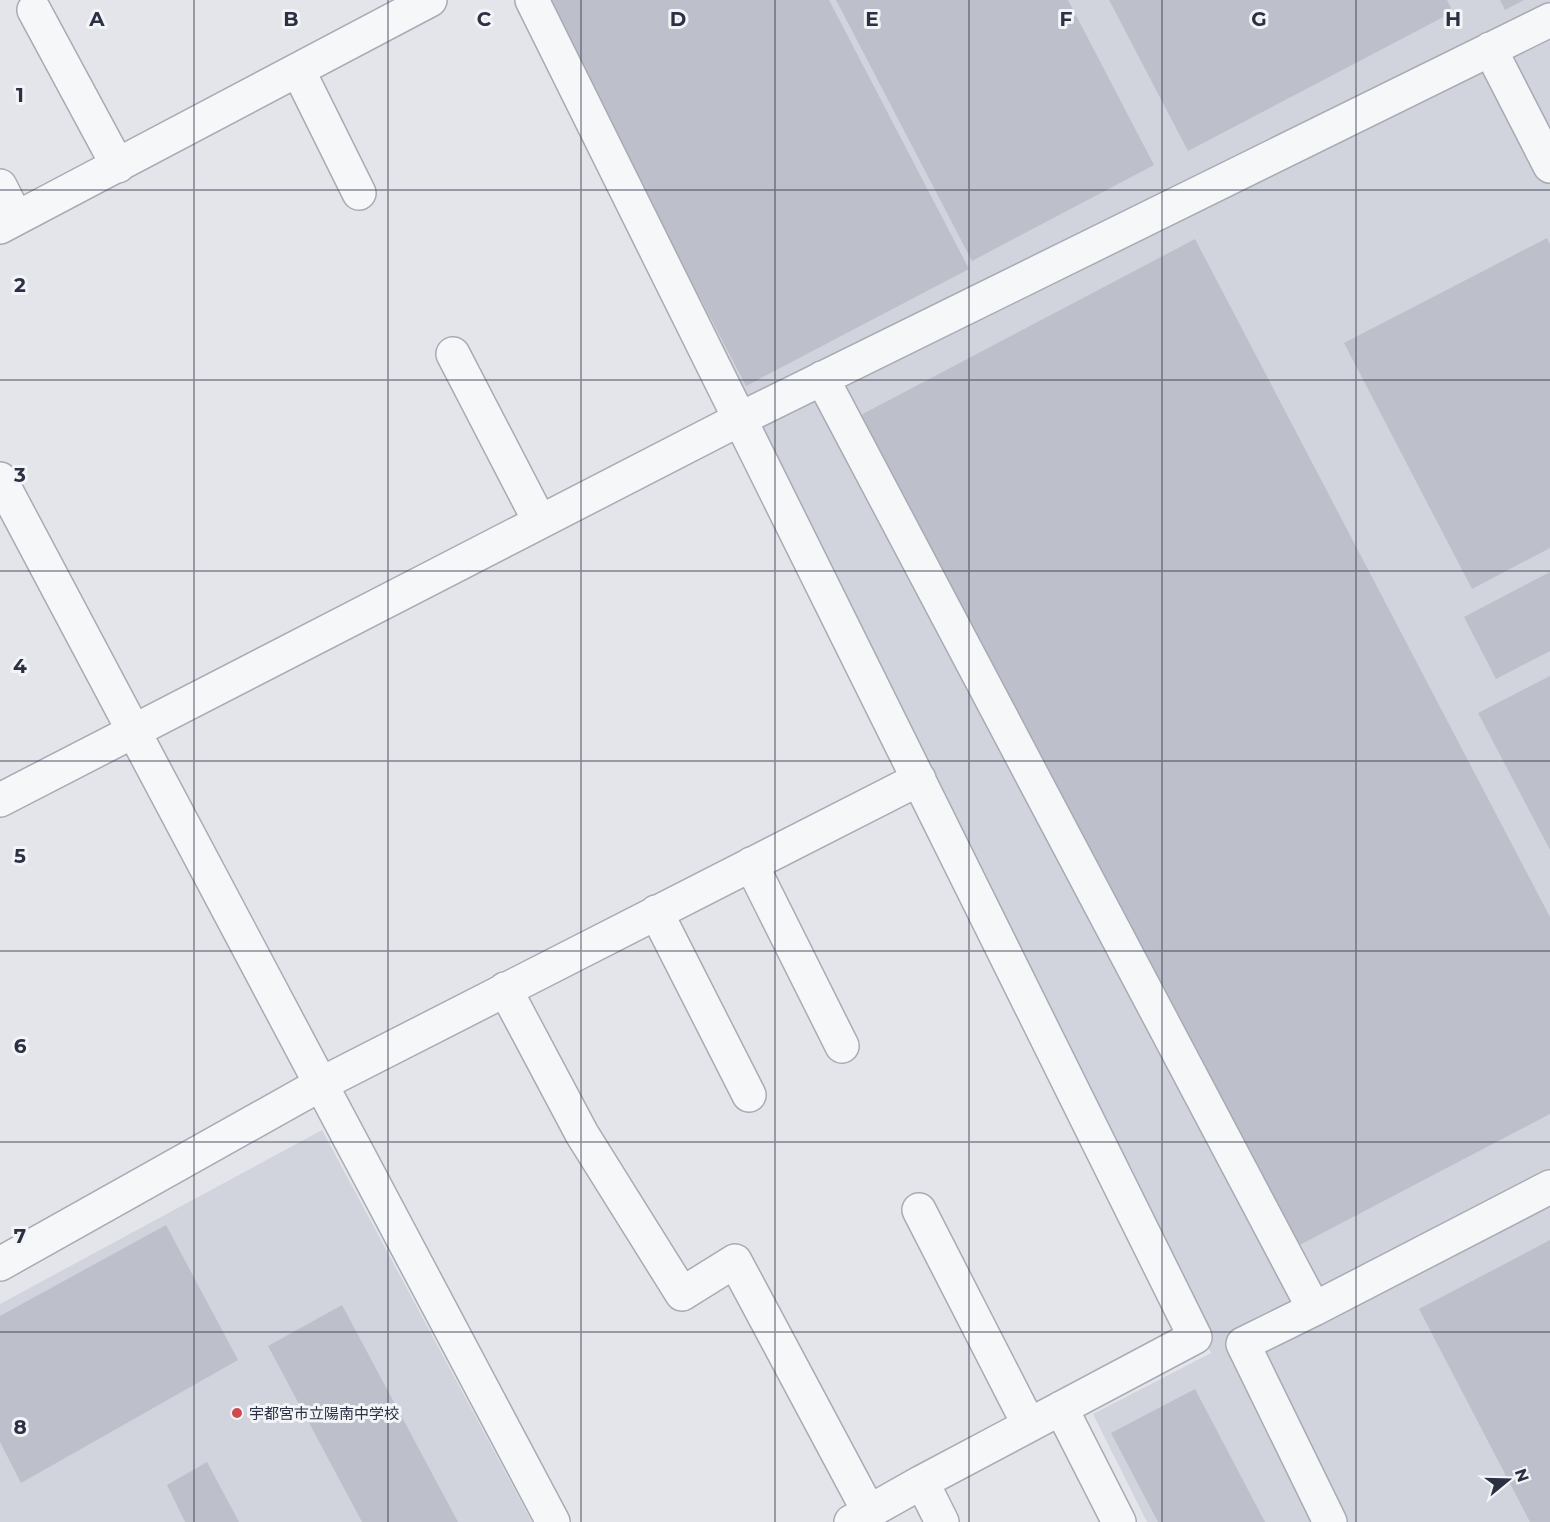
<svg xmlns="http://www.w3.org/2000/svg" width="1550" height="1522" font-family="Montserrat,'Noto Sans JP',sans-serif">
  <rect width="100%" height="100%" fill="#e3e5eb"/>
  <path fill="#d1d4dd" d="M533,0H1550V1522H1147L1093,1414L1211,1353Z
    M322,1130L532,1522H0V1304Z"/>
  <path fill="#bdc0cb" d="M544,0H829L969,269L746,386Z
    M836,0H1068L1154,165L972,261Z
    M1109,0H1447L1453,12L1188,151Z
    M1500,0H1524L1505,10Z
    M1547,238L1550,244V548L1472,589L1344,343Z
    M1195,239L1550,917V1114L1292,1249L857,417Z
    M1550,572V651L1496,679L1464,617Z
    M1550,676V850L1478,713Z
    M166,1225L238,1360L21,1483L0,1442V1316Z
    M1550,1240V1522H1530L1419,1309Z
    M342,1305L458,1522H362L268,1346Z
    M1195,1389L1265,1522H1158L1111,1433Z
    M207,1462L239,1522H185L167,1485Z"/>
  <g fill="none" stroke-linecap="round" stroke-linejoin="round">
    <defs>
      <path id="minor" d="M532,0L1195,1337L922,1482L942,1522
        M34,10L118,166
        M1490,49L1550,166
        M298,70L359,193
        M0,186L16,218
        M0,227L430,0
        M453,354L540,522
        M822,378L1314,1309L1243,1344L1330,1522
        M0,479L553,1522
        M0,800L740,419L1550,20
        M751,864L842,1046
        M656,912L749,1095
        M505,989L582,1134L682,1294L735,1261L869,1512
        M919,1210L1029,1425
        M0,1264L321,1084L919,779
        M1314,1309L1550,1187
        M1061,1408L1119,1522
        M851,1522L922,1482"/>
    </defs>
    <use href="#minor" stroke="#a8abb5" stroke-width="36"/>
    <use href="#minor" stroke="#f6f7f9" stroke-width="33"/>
  </g>
  <path fill="none" stroke="#2b3043" stroke-width="1.5" stroke-opacity="0.55" d="M194,0V1522M388,0V1522M581,0V1522M775,0V1522M969,0V1522M1162,0V1522M1356,0V1522M0,190H1550M0,380H1550M0,571H1550M0,761H1550M0,951H1550M0,1142H1550M0,1332H1550"/>
  <circle fill="#ce4a4b" stroke="#f3f4f8" stroke-width="2" cx="237" cy="1413" r="6"/>
  <g text-anchor="middle" dominant-baseline="central" stroke-width="6" stroke-linejoin="round" paint-order="stroke">
    <g font-size="15" fill="#2b3043" stroke="#f3f4f8" text-anchor="start">
      <text x="249" y="1413">宇都宮市立陽南中学校</text>
    </g>
  </g>
  <g font-size="20" text-anchor="middle" font-weight="bold" fill="#2b3043" stroke="#f3f4f8" stroke-width="6" stroke-linejoin="round" paint-order="stroke">
    <text x="97" y="26">A</text>
    <text x="291" y="26">B</text>
    <text x="484" y="26">C</text>
    <text x="678" y="26">D</text>
    <text x="872" y="26">E</text>
    <text x="1066" y="26">F</text>
    <text x="1259" y="26">G</text>
    <text x="1453" y="26">H</text>
    <text x="20" y="102">1</text>
    <text x="20" y="292">2</text>
    <text x="20" y="482">3</text>
    <text x="20" y="673">4</text>
    <text x="20" y="863">5</text>
    <text x="20" y="1053">6</text>
    <text x="20" y="1243">7</text>
    <text x="20" y="1434">8</text>
  </g>
  <g transform="translate(1508 1480) rotate(71)" stroke="#f3f4f8" stroke-width="4.5" paint-order="stroke">
  <path d="M0-4.5L10 22L0 15L-10 22Z" fill="#2b3043"/>
  <text y="-9" font-size="16" font-weight="bold" text-anchor="middle" fill="#2b3043">N</text>
  </g>
</svg>
